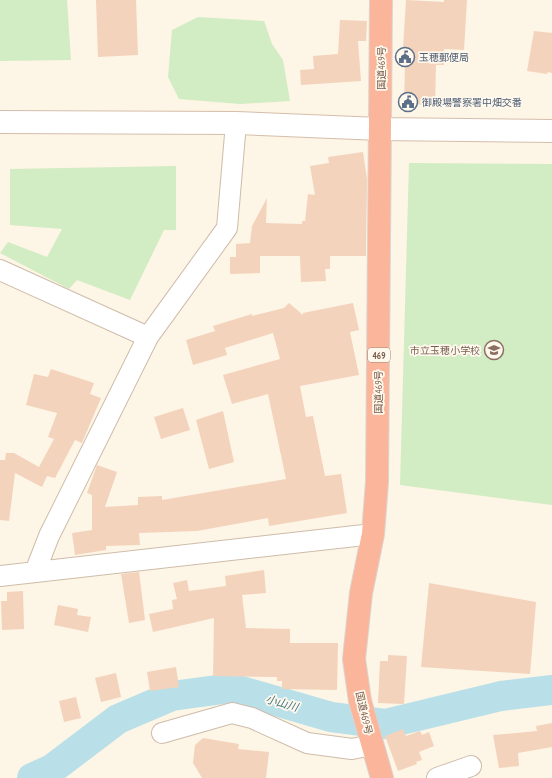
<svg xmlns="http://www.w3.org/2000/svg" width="552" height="778" font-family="'PT Sans Narrow','Noto Sans JP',sans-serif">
  <rect width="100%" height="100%" fill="#fdf5e5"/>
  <path fill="#d2ecc3" d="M0,0H67L71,60L0,61Z
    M198,17L264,21L272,44L283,60L290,101L240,104L179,99L168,77L172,30Z
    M409,163L552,164V505L400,485Z
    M176,166V230H164L130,300L77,280L69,289L0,253L8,242L47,257L62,229L10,225V169Z"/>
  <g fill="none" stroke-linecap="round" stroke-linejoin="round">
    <path stroke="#b9e0e8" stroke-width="30" d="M32,778L52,769L118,719L172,696L231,688L331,717L385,724L501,696L552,690"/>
  </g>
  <path fill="#f4d3bc" d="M96,0H136L138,55L98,57Z
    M406,0L444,2V0H467L464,50L444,49V65H436L435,105L404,104L405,64H402Z
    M340,20L367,21L366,41H358L361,81L301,85L300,70L314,69L313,56L338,54Z
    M534,31L552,33V73L548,72L547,74L527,71Z
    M363,152L367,179L366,256H330V269H325L326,281L301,282L300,256H260V273L230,274V257H236V244L250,243L252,226L267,198L266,223L302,224V221H305L308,194L315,195L310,166L329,163L328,157Z
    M289,303L303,315V313L353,303L359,330L350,332L359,375L300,386L306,417L313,416L325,476L341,474L347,513L269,526L268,518L197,531L139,533L140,545L106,546V550L75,555L72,533L92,530V495L87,493L97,465L117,472L105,507L138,505V497L162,496V500L286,479L268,394L232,404L223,375L280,359L273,333L225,348L227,355L193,365L186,340L215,331L213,326L252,314V316L284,308Z
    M51,369L94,383L90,394L101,398L82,443L75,440L55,478L47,476L42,487L15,473L9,521L0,520V460H5L6,453H14L39,467L54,439L48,437L57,413L26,405L34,374L48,377Z
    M183,408L190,430L161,439L154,417Z
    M223,411L234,462L209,469L196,420Z
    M264,570L266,593L242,595L246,628L290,629V643H338L337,690L282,689V681H277V677L213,676L214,618L153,632L149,614L173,609L172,600L177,599L173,583L187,580L189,591L226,586L225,576Z
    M139,572L145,620L129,623L121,574Z
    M429,583L536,602L530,674L421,667Z
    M23,591L24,629L2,630L1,601H7V592Z
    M58,605L78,609L77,615L91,617L88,632L54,625Z
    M388,655L407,656L404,704L378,703L380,661H388Z
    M176,667L179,687L150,691L147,672Z
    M116,673L121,697L101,702L95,678Z
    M76,697L81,718L64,722L59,701Z
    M552,723V747L518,753L519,766L499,768L493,735L537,731L536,726Z
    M403,729L406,736L420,731L422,735L429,732L434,746L419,752L422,760L416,762L417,764L398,771L385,736Z
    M203,738L239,744L238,749L269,752L266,778H202L193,763L195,745Z"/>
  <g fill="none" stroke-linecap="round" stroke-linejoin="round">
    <defs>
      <path id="street" d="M0,270L148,337
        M35,572L49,536L148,337L227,228L236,123
        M0,576L373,534
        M162,733L232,713L252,718L307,743L352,749L372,745
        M437,778L471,766"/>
      <path id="secondary" d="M0,122L236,123L380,129L552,131"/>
      <path id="highway" d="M381,0L377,482L373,534L361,593L354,659L360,701L382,778"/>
    </defs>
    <use href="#street" stroke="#cfbcab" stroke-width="22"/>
    <use href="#secondary" stroke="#d5beab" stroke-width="24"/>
    <use href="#highway" stroke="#dcd4d0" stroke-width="24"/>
    <use href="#street" stroke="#fff" stroke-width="20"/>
    <use href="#secondary" stroke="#fff" stroke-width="22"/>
    <use href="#highway" stroke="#fab59a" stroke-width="22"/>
  </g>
  <defs>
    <symbol id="civic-ring" viewBox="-11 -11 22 22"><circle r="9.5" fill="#fff8ed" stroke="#5c6f8a" stroke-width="1.5"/><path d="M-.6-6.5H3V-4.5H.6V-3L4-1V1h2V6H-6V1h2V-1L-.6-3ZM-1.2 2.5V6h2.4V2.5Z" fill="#5c6f8a"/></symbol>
    <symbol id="school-ring" viewBox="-11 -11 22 22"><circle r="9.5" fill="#fff8ed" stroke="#8d6e63" stroke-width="1.5"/><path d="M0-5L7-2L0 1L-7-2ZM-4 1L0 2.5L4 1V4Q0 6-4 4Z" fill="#8d6e63"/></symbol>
  </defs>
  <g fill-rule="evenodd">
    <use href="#civic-ring" x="394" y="46" width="22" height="22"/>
    <use href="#civic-ring" x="397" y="91" width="22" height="22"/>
    <use href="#school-ring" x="483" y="339" width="22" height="22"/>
  </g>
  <g text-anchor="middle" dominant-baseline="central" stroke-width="3.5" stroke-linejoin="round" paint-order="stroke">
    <rect fill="#fff8ed" stroke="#a08a7a" stroke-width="1" x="368" y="348" width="22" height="14" rx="3"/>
    <g font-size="9" font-weight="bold" fill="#785b49">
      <text x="379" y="355">469</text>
    </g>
    <g font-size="10" fill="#4e5e75" stroke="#fff8ed" text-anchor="start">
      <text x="419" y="57">玉穂郵便局</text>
      <text x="422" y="102">御殿場警察署中畑交番</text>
    </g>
    <g font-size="10" fill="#785b49" stroke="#fff8ed">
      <text transform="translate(381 68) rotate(-90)">国道469号</text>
      <text transform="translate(378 392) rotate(-90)">国道469号</text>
      <text transform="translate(364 713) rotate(77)">国道469号</text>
    </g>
    <g font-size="10" fill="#785e54" stroke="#fff8ed" text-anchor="end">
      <text x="480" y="350">市立玉穂小学校</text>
    </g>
    <g font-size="11" font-style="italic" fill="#3f7785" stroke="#fff8ed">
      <text transform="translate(282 703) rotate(16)">小山川</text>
    </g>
  </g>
</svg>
